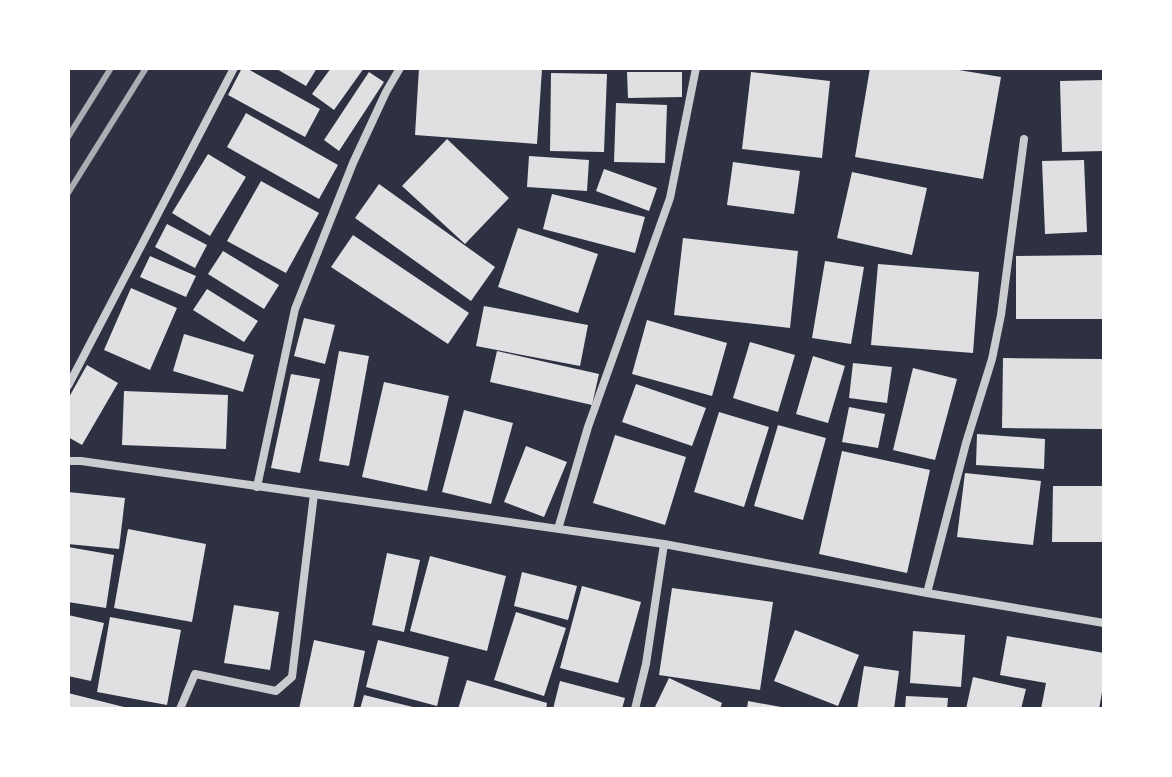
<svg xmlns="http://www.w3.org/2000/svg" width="1172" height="777" font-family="Poppins,sans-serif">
  <rect width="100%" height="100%" fill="#2d3142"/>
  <path fill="#e0e0e3" d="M242,68H246L320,109L305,137L228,95Z
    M275,68H317L306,86Z
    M331,68H364L334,110L312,94Z
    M419,68L542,69L537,144L415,135Z
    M870,68H947L1001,77L983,179L855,157Z
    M369,72L384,82L339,151L324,140Z
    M627,72H682V97L628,98Z
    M751,72L830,81L822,158L742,149Z
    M551,73L607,74L604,152L550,151Z
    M1104,80V151L1062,152L1060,81Z
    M616,103L667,105L665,163L614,162Z
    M246,113L338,165L319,199L227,147Z
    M447,139L509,198L465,244L402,186Z
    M208,154L246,177L210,236L172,213Z
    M529,156L589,160L587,191L527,187Z
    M1084,160L1087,232L1045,234L1042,161Z
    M733,162L800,171L794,214L727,205Z
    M604,169L657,188L649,211L596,191Z
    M852,172L927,188L912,255L837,238Z
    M261,181L319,213L286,273L227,241Z
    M379,184L495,267L471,301L355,218Z
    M552,194L645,217L635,253L543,229Z
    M167,224L207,245L195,268L155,247Z
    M518,228L598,254L578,313L498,287Z
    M353,235L469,313L448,344L331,267Z
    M683,238L798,251L790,328L674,315Z
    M223,251L279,285L264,309L208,274Z
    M1102,255V319H1016V256Z
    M150,256L196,276L186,297L140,277Z
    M825,261L864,267L851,344L812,338Z
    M878,264L979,272L973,353L871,345Z
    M131,288L177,308L150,370L104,350Z
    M207,289L258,321L244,342L193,310Z
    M484,306L588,325L580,366L476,346Z
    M304,318L335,325L325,364L294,356Z
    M647,320L727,343L712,396L632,374Z
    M184,334L254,355L243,392L173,371Z
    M750,342L795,355L778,412L733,398Z
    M339,351L369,356L349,466L319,461Z
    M497,351L599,374L592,405L490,382Z
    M813,356L845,366L828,423L796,414Z
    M1003,358L1102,359V429L1002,428Z
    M853,363L892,367L887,403L849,398Z
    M87,365L118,383L82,445L68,437V399Z
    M913,368L957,379L935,460L893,450Z
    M291,374L320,379L300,473L271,468Z
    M384,382L449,396L427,491L362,477Z
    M636,384L706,408L692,446L622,422Z
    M124,391L228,395L226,449L122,445Z
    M849,407L885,414L878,448L842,442Z
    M464,410L513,423L491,504L442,492Z
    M719,412L769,427L744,507L694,492Z
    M778,425L826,438L803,520L754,506Z
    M977,434L1045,439L1044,469L976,465Z
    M615,435L686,457L665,525L593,503Z
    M526,446L567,462L544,517L504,502Z
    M842,451L930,470L907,573L819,554Z
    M965,473L1041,481L1033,545L957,537Z
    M1053,486H1104V542H1052Z
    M68,492L125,498L119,549L68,544Z
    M128,529L206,544L192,622L114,608Z
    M68,547L114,555L106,608L68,602Z
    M387,553L420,560L404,632L372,625Z
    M430,556L506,576L487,651L410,631Z
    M522,572L577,586L568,620L514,606Z
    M582,586L641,602L618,683L560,668Z
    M672,588L773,602L760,690L659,675Z
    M234,605L279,612L270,670L224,663Z
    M516,612L566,628L544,696L494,680Z
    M68,615L104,623L91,681L68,676Z
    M110,617L181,630L167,705L97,692Z
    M795,630L859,655L838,706L774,681Z
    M913,631L965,635L961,687L910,683Z
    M1007,636L1104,653V681L1099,709H1041L1046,683L1000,675Z
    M314,640L365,651L353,709H299Z
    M378,640L449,657L437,706L366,687Z
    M864,666L899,671L894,709H857Z
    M973,677L1026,689L1021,709H966Z
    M669,678L722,703L720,709H654Z
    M467,680L547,703L546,709H458Z
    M560,681L625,698L622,709H553Z
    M68,693L128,708V709H68Z
    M364,695L417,708V709H360Z
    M906,696L948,698L947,709H905Z
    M748,701L781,707V709H747Z"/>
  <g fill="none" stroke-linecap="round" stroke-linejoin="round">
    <path stroke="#caccd0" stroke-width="8" d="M68,386L234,68
      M68,461H81L664,544L927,593L1104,623
      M257,487L295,309L353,163L386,92L400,68
      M558,529L588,427L670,198L696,68
      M927,593L966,443L992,359L1001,315L1024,139
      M180,709L195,674L276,691L292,677L314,494
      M635,709L646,664L664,544"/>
    <path stroke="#abadb3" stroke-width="6" d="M68,137L111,68
      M68,193L146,68"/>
  </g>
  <rect width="1172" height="777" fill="none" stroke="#ffffff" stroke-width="140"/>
</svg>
